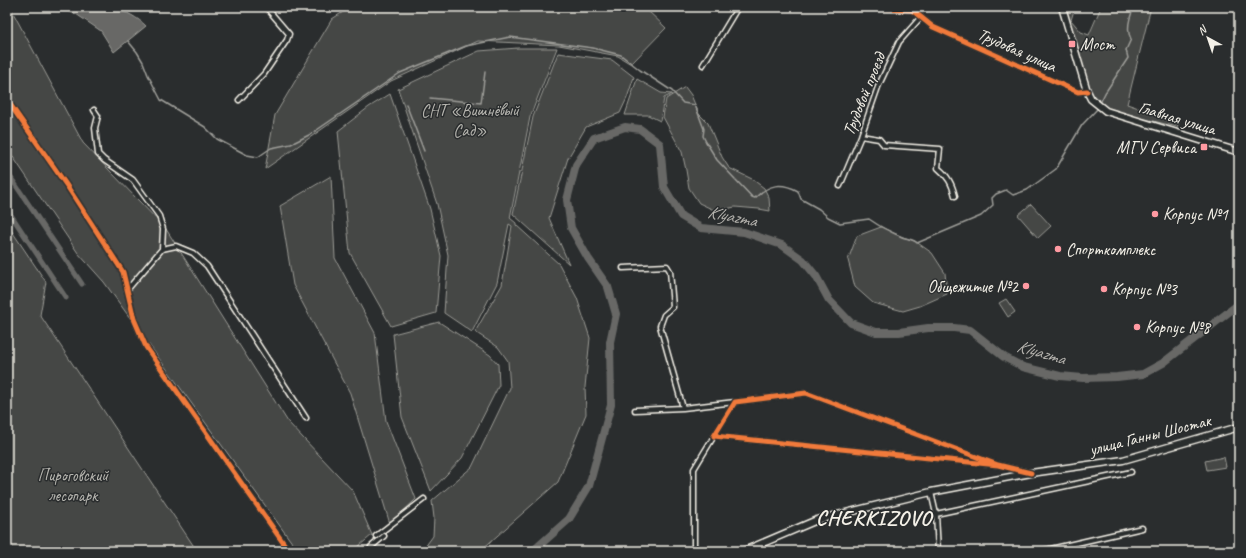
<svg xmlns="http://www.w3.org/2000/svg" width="1246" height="558" font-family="Caveat,sans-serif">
  <rect width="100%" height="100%" fill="#2a2d2e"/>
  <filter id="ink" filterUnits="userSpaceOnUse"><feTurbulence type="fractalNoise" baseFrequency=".025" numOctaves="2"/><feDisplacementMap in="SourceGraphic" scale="8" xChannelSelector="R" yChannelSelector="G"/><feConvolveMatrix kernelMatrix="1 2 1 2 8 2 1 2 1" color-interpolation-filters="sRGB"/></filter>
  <g filter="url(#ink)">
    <path fill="#444645" stroke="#9c9c96" d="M7,7H10L83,143L166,229L288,422L353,491L372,535L353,551H298L104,282L78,253L7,148Z
      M351,7H644L666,28L631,64L618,56L559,45L478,41L391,81L265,169L275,115L332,19Z
      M1062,7H1075L1071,20L1081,32L1089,35L1101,7H1151L1127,104L1179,122L1177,127L1142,118L1106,111L1091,99Z
      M518,48H557L530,117L510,218L516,223V225L559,264L577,298L590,338L585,387L586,414L558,482L480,551H422L433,536L434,518L432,501L472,467L510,388L508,361L498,347L475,332L502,285L512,226L509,224L497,283L472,332L444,313L448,255L437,204L398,89L479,51Z
      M558,53L612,60L634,77L627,98L620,113L586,127L568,158L549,218L569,264L513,214L533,117Z
      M637,79L661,93L672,94L664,98L660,121L648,115H625Z
      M685,87L691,95L699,114L708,123L722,157L729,168L752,179L764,188L769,198L770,211L759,209L735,207L716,211L699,203L689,188L686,170L682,152L663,117L666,99Z
      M390,94L430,209L441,256L436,313L391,326L350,253L338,131L369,107Z
      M331,176L335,258L375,333L386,421L416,499L390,524L350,393L293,285L280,206Z
      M1031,204L1051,226L1038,238L1018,215Z
      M7,224L46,282L40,315L197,551H7Z
      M881,227L903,237L915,241L932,253L945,273L947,294L920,306L903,311L873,303L855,287L848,260L857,236Z
      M1006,299L1015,312L1008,317L999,303Z
      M439,322L490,355L498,364L499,385L462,458L431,491L402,417L393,334Z
      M1224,457L1226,467L1207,470L1205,461Z"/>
    <path fill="#676866" stroke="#9f9f9a" d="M60,7H113L115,9C126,11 138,18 146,26L114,52L101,31L76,14L63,10Z"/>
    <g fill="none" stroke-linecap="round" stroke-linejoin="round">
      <path stroke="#9f9f9a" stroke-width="1.5" d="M128,41L137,52L143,62L148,75L161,100L205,127L217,139L247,155L258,157L271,148L291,144L311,134L400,73L466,46L510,37L593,48L621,55L640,70L672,91L683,103L695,105L704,129L703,136L706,142L717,160L752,197L755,198C769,184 781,182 798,191L801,199L819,209L828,217L840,223L869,219C879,226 890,232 902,237C907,239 913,239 917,243L981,216L993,205L992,198L996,194L1006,190L1013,195L1027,190L1056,169L1082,125L1099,107
        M430,98L481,103L485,72
        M1100,103L1105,93L1128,58L1126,50L1131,39C1126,30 1130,16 1134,7
        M406,104L424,151"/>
      <path stroke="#676866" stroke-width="5" d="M7,172L82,284
        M7,209L66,298"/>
      <path stroke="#676866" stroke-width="8" d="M533,551L569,519L589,486L611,405L610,342L616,314L608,287L588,258L571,228L567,200L576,165L594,138L625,127L640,129L660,144L664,187L681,216L701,228L744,232L782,245L803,260L816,276L829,300L851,323L876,332H899L928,328H954L970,330L1004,357L1023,367L1060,376L1083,378L1117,377L1143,374L1163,363L1239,304"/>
      <defs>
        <path id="street" d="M870,7L912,10L933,27L1078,92L1087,91
          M912,10L920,7
          M703,65L738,7
          M7,100L67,186L123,272L134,319L146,347L289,551
          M239,100L264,74L287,40L289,34L266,7
          M94,110L98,116L95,128L98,154L104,160L133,180L159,216L163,229L162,249
          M861,136L879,139L884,145L940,149L938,168C948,176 952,184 955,196
          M840,186L861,136L878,87L899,42L921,17
          M623,268L667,266L670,271L673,307L664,315L660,326L683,408L735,402
          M127,290L162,249L176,246L193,253L207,266L306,418
          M635,410L683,408
          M998,465L806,393L735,402L714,436L998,465L1028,472
          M931,492L936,514L938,551
          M936,514L1131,472
          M376,536L424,499
          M374,551L371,547L384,536
          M694,551V469L714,436
          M1042,551L1142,528"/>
        <path id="secondary" d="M1062,7L1087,91L1091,99L1106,111L1239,152
          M744,551L817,520L931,492L1031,473L1123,460L1239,427"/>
      </defs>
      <use href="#street" stroke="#f4f1e8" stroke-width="7"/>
      <use href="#secondary" stroke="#f4f1e8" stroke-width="9"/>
      <use href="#street" stroke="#2a2d2e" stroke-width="4"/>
      <use href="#secondary" stroke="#2a2d2e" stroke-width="6"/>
      <defs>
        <path id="cycleway" d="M870,7L912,10L933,27L1078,92L1087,91
          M7,100L67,186L123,272L134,319L146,347L289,551
          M998,465L806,393L735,402L714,436L998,465L1031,473"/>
      </defs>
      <use href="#cycleway" stroke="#2a2d2e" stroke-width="8"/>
      <use href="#cycleway" stroke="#f17a3a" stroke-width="5"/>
    </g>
  </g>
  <g fill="#ff9aa2" stroke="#2a2d2e" stroke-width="1.5">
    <rect x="1068" y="40" width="8" height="8" rx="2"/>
    <rect x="1200" y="143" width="8" height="8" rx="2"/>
    <circle cx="1155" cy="214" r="4"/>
    <circle cx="1058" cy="249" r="4"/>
    <circle cx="1026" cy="286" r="4"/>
    <circle cx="1104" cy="289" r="4"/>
    <circle cx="1137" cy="327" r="4"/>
  </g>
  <g text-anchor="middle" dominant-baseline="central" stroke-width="3" stroke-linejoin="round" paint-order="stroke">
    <g font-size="17" fill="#f4f1e8" stroke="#2a2d2e" text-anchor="start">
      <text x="1080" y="44">Мост</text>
      <text x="1196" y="147" text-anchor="end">МГУ Сервиса</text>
      <text x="1163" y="214">Корпус №1</text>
      <text x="1066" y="249">Спорткомплекс</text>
      <text x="1018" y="286" text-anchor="end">Общежитие №2</text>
      <text x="1112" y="289">Корпус №3</text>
      <text x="1145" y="327">Корпус №8</text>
    </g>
    <g font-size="17" fill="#f4f1e8" stroke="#2a2d2e">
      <text transform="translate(1017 50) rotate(24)">Трудовая улица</text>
      <text transform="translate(864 94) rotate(-68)">Трудовой проезд</text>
      <text transform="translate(1177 118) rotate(17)">Главная улица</text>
      <text transform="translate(1150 435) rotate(-14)">улица Ганны Шостак</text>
    </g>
    <g font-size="17" fill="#b6b5af" stroke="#2a2d2e">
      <text x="470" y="110">СНТ «Вишнёвый<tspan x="470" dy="20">Сад»</tspan></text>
      <text x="73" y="475">Пироговский<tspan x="73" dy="20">лесопарк</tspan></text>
    </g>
    <g font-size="18" font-style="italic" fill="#b5b3ae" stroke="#2a2d2e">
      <text transform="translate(732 216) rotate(11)">Klyazma</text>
      <text transform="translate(1041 352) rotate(16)">Klyazma</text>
    </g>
    <g font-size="21" font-weight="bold" letter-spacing="1" fill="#f4f1e8" stroke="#2a2d2e">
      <text x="874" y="518">CHERKIZOVO</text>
    </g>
  </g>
  <rect width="1246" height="558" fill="none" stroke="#2a2d2e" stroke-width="24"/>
  <rect x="12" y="12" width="1222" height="534" fill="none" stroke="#f4f1e8" stroke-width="1.5" filter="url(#ink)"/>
  <g transform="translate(1208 38) rotate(320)" stroke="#2a2d2e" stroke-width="3" paint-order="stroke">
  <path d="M0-3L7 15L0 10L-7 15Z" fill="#f4f1e8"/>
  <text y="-6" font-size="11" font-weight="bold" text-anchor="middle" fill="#f4f1e8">N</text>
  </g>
</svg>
